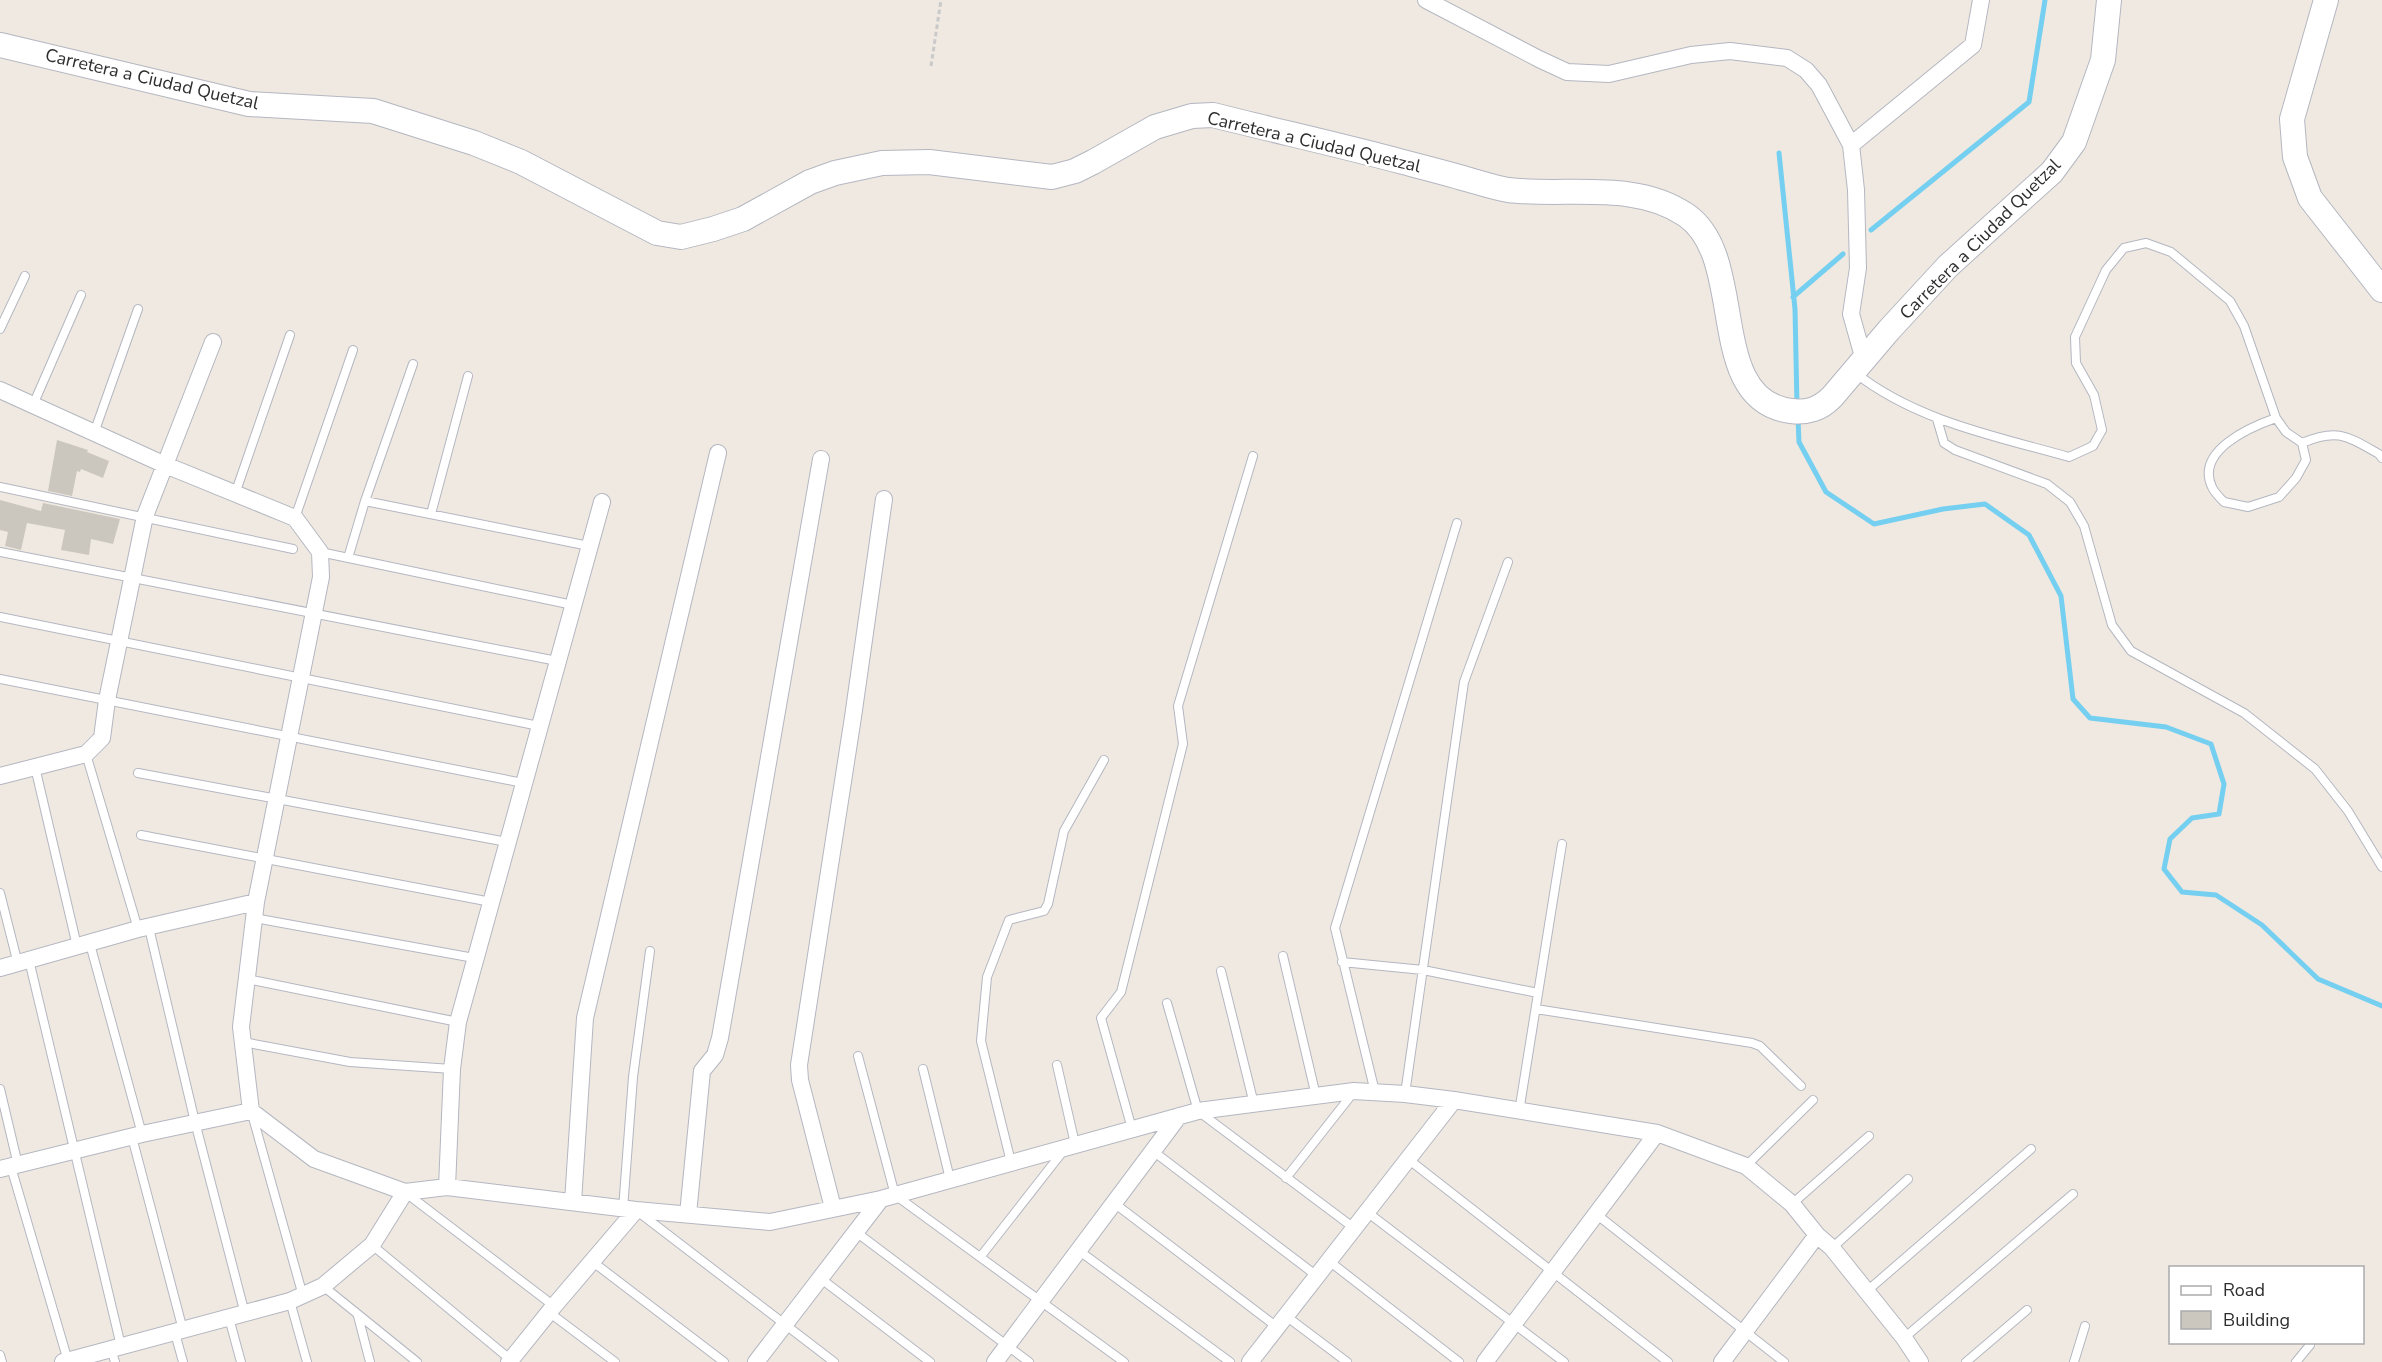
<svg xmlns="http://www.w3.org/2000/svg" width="2382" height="1362" font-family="'Nunito Sans',sans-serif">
  <rect width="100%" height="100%" fill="#efe9e1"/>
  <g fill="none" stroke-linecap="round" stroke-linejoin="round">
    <path stroke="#75cff0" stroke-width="5" d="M1779,153L1795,309L1797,406
      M1871,230L2029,102L2045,0
      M1793,297L1843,254
      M1798,418L1799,442L1826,492L1874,524L1943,509L1985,504L2029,535L2061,596L2073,699L2090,718L2166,727L2211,744L2224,784L2219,814L2192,818L2170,839L2164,869L2182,892L2216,895L2262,925L2318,979L2382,1006"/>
  </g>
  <path fill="#cbc7bf" d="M57,440L88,450L87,452L109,461L103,478L81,469L80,472L77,471L72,496L48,491Z
    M0,500L41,511L43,503L120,519L113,544L91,539L89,555L61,550L65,530L27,523L21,550L5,546L8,532L0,530Z"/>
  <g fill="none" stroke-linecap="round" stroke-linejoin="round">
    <defs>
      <path id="lane" d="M0,329L25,276
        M1854,372C1916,421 1995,436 2069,457L2093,446L2102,430L2094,395L2076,363L2075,337L2106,270L2124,248L2146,243L2171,252L2230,301L2244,326L2276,418L2286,432L2302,443L2306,460L2296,478L2279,497L2248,507L2224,502C2220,498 2214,492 2212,487C2195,451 2250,427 2276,418
        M33,405L81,295
        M1937,419L1944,443L1955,450L2047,484L2070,502L2084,526L2112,625L2131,651L2244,713L2315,769L2348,811L2382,867
        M94,433L138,309
        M2302,443C2338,428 2347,436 2379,454L2382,458
        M0,487L293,549
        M235,494L290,335
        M365,501L589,546
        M431,514L468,376
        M295,518L353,350
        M0,552L557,661
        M320,552L573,605
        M348,558L365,501L413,364
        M0,617L539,726
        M0,679L523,783
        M86,754L138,929
        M35,767L77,946
        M138,773L507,842
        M141,835L491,902
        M0,893L18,964
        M254,918L474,958
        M149,928L195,1122L245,1314
        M90,944L142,1134
        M1283,956L1316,1096
        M29,960L121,1346
        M1342,962L1423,970L1538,993
        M1221,971L1254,1104
        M247,979L458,1022
        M1167,1003L1198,1111L1354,1228
        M1536,1009L1752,1043L1760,1046L1801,1086
        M243,1042L350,1062L452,1069
        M858,1056L895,1195L1124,1362
        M1057,1065L1075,1144
        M923,1069L950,1179
        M0,1089L18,1165
        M1375,1092L1335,928L1457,523
        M1405,1094L1464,682L1508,562
        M1519,1112L1562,844
        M252,1114L303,1296
        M1132,1129L1101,1018L1121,992L1183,744L1178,706L1253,456
        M132,1137L183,1330
        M1153,1151L1317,1276
        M1408,1159L1668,1362
        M1011,1162L981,1041L987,977L1009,920L1044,911L1048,904L1064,831L1104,760
        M1746,1166L1813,1100
        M11,1167L68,1361
        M1286,1178L1353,1093
        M406,1193L554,1306
        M1114,1203L1277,1327
        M1792,1204L1869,1136
        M623,1209L633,1077L650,951
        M1367,1212L1564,1362
        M641,1214L834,1362
        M1596,1214L1784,1362
        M856,1232L1029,1362
        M372,1245L511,1360
        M1832,1248L1908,1179
        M1078,1250L1230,1362
        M981,1256L1064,1150
        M1329,1261L1459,1362
        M593,1262L724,1362
        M820,1278L930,1362
        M323,1286L417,1362
        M1867,1291L2031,1149
        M290,1301L307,1362
        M550,1313L615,1362
        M358,1316L370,1362
        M1286,1316L1347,1362
        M229,1318L241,1362
        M175,1333L183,1362
        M1904,1338L2073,1194
        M111,1349L115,1362
        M0,1355L2,1362
        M1966,1362L2027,1310
        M2074,1362L2085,1326
        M2296,1362L2310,1345"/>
      <path id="street" d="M1426,0L1539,59L1567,72L1609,74L1691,55L1730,51L1787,58L1806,70L1819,85L1851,145L1856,190L1858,268L1851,314L1864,360
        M1851,145L1973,45L1981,0
        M0,390L163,464L295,518L320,552L321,577L256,902L241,1027L251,1111L314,1159L405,1192L447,1187L636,1210L770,1222L881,1199L1198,1111L1354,1091L1405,1094L1454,1100L1657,1133L1746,1166L1792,1204L1817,1235L1832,1248L1904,1338L1920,1362
        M0,776L86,754L102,738L107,700L145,516L213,342
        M0,968L138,929L256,902
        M0,1169L142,1134L251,1111
        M447,1187L452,1069L458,1022L602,502
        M573,1202L585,1018L718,453
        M833,1208L800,1080L799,1065L853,717L884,499
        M688,1214L702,1071L715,1055L720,1038L821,459
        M63,1362L290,1301L323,1286L372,1245L405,1192
        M509,1362L554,1306L636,1210
        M756,1362L881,1199
        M995,1362L1179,1116
        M1250,1362L1454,1100
        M1485,1362L1657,1133
        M1722,1362L1817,1235"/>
      <path id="secondary" d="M2326,0L2292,119L2295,157L2310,198L2382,290
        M0,45L249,104L373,111L474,143L521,162L657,233L681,237L713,229L743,219L810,182L835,173L882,163L929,162L1052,177L1075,171L1093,162L1155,127L1192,116L1213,115C1276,131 1340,145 1403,162C1426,168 1450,174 1473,181C1484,184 1496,188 1508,190C1566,197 1635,180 1686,215C1749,258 1704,400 1791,411C1808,413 1820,409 1832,397L1889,330L1948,266L2052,172L2074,142L2103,60L2109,0"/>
    </defs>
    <use href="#lane" stroke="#b4b7c1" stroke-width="10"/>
    <use href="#street" stroke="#b4b7c1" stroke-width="18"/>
    <use href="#secondary" stroke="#b4b7c1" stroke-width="26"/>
    <path stroke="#c9c9c9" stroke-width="3" stroke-dasharray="4.5 3" stroke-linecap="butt" d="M931,66L941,0"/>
    <use href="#lane" stroke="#fff" stroke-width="8"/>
    <use href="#street" stroke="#fff" stroke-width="16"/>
    <use href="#secondary" stroke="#fff" stroke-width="24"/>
  </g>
  <g text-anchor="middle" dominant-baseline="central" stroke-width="4.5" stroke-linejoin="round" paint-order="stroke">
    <g font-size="18" fill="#2e2e2e" stroke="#fff">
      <text transform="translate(152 79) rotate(13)">Carretera a Ciudad Quetzal</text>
      <text transform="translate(1314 142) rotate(13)">Carretera a Ciudad Quetzal</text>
      <text transform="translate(1980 239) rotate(-45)">Carretera a Ciudad Quetzal</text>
    </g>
  </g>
  <rect x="2169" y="1266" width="195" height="78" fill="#ffffff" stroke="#ababab" stroke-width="1.5"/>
  <rect x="2181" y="1286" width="30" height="9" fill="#ffffff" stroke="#ababab" stroke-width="1.5"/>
  <text x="2223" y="1296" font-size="18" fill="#2e2e2e">Road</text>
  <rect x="2181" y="1311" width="30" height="18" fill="#cbc7bf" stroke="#ababab" stroke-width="1.5"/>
  <text x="2223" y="1326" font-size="18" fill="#2e2e2e">Building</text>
</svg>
